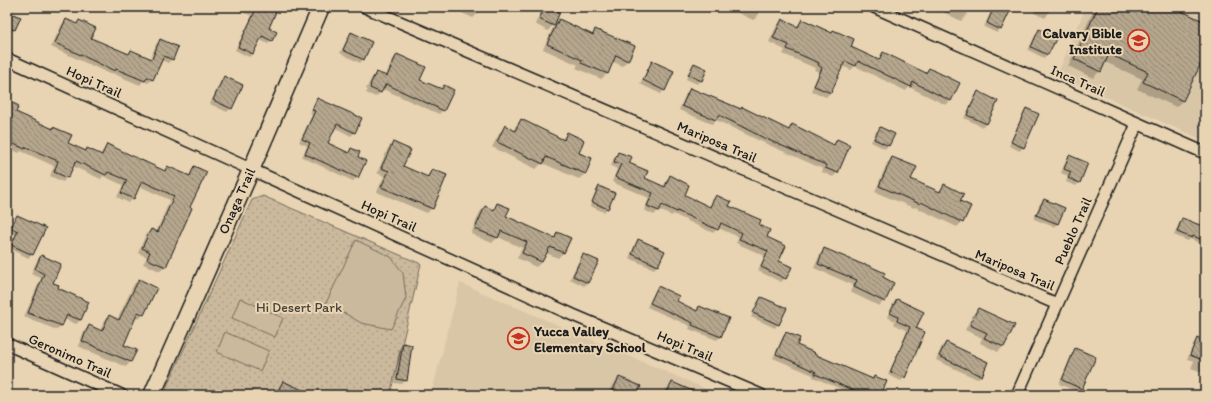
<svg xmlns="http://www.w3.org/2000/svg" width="1212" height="402" font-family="Itim,sans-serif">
  <defs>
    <pattern id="green-dots" width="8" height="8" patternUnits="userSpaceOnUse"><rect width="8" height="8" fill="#cbb99d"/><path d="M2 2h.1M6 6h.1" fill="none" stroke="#ae9e87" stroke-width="1.8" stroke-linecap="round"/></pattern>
    <pattern id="building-back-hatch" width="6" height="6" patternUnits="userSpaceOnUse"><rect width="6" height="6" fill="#b5a68d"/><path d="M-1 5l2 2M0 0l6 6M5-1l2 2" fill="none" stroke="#928672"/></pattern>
  </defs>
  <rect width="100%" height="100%" fill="#e8d4b2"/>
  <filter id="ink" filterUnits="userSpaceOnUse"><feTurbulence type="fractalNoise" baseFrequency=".025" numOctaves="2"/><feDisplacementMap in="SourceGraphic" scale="8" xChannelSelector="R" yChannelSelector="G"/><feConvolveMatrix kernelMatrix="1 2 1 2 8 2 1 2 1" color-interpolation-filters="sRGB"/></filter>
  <g filter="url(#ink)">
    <path fill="#d9c6a7" d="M1086,7H1205V141L1057,75Z
      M460,283L720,395H431Z"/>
    <path fill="url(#green-dots)" stroke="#746a5c" d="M263,196L421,264L390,395H163L252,200Z"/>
    <path fill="#cbb99d" stroke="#746a5c" d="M356,240L391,257L403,273L406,298L391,329L361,323L346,314L333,310L326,303Z
      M240,298L283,318L275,337L232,318Z
      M225,332L269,351L260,371L217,352Z"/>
    <path fill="#0003" d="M7,7H15L12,15L15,29L11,33L7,31Z
      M241,7H276L268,28L272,40L268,44L260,40L253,54L249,57L235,50L252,16L239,11Z
      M457,7H481L478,13L473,18L456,10Z
      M546,7H547L553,25L548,31L535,24L541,12Z
      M739,7H761L757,17L753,20L736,12Z
      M945,7H970L966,16L961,21L943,12Z
      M993,7H1011L1000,29L997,33L984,27Z
      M1037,7H1051L1048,14L1045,18L1034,13Z
      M1095,7H1170L1199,20L1205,12V52L1183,100L1176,107L1137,89L1142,79L1105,62L1100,71L1093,78L1068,66Z
      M66,20L76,25L79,21L90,38L128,55L131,52L150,60L156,44L161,40L172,59L168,63L161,60L153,79L148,83L143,81L140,85L112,73L110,74L51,47L62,24Z
      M559,20L591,35L596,30L627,61L622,66L612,61L607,74L601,79L576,68L578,65L543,49L554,25Z
      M782,20L796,27L802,20L831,34L833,31L849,48L878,60L883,53L925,74L929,69L951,100L946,105L909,87L906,91L855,66L851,70L842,66L830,93L826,97L811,91L819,72L814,70L815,68L783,54L785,50L769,42L777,25Z
      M1040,30L1055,38L1047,55L1044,58L1028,50L1036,34Z
      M351,33L363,59L360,63L340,53L348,37Z
      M397,55L419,80L440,90L444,86L443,110L439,114L383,89L376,97L366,93L368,90L366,89L372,77L376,73L385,77L393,59Z
      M652,62L664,90L661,94L640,84L649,66Z
      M694,64L706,69L701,81L697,84L686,79L691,68Z
      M224,77L242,85L231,108L227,112L210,104L221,80Z
      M690,89L787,131L792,125L833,145L837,140L849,145L837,173L833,177L822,172L823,169L760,141L716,120L712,124L679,110L686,93Z
      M978,92L997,101L986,124L982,127L964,118L975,96Z
      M318,99L355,132L351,136L334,127L326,143L347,153L351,149L357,158L365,161L357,178L353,181L302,157L307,146L299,142L312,115L310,114L314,103Z
      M7,101L15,112L67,143L86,151L88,149L100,155L103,150L107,146L163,171L168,167L188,176L195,167L189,208H190L165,267L160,271L143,264L147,257L138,253L146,234L151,230L156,232L170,200L139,186L133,198L129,203L117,197L123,185L103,176L101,179L72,166L67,177L63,182L50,176L54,166L21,151L19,153L7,147Z
      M1026,109L1023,147L1020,151L1009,146L1023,113Z
      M521,120L561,139L567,134L578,153L591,159L585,174L579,179L542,163L536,169L492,147L500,132L505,126L513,131L516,125Z
      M880,128L888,145L885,149L871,142L876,132Z
      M393,143L402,167L426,177L432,170V208L427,213L377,192L384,176L377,173L388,148Z
      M619,153L628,164L644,178L663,187L666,181L670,177L683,196L709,207L712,200L716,196L728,206L757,225L765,238L785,278L781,282L758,271L765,256L736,243L739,237L718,228L713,233L673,214L672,216L659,210L654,215L644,210L649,198L612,182L617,169L611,166L614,157Z
      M1070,156L1087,164L1079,183L1076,186L1066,182L1068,176L1061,173L1066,160Z
      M892,158L910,180L938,192L944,185L959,202L962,222L957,227L915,207L914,208L875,192L887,163Z
      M600,187L607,208L604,212L590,206L596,190Z
      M1044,200L1064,208L1057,224L1054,227L1034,219L1040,203Z
      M497,204L505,217L553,238L558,234L569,239L563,253L558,258L546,253L542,262L536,267L517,258L522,248L498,237L492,243L471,234L480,212L485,207L492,210Z
      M1205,211V246L1190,239L1188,241L1174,235L1179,223L1182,219L1199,226Z
      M17,216L32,254L28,258L9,248L15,235L8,231L14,219Z
      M639,240L658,265L654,269L629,258L635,244Z
      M824,250L881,278L884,301L879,306L850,292L853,285L814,268L820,254Z
      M583,255L588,283L584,286L570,279L580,258Z
      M41,256L51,283L81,320L76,324L64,319L62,326L57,330L24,317L41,278L31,274L37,260Z
      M139,280L156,288L143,315L139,319L135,318L123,345L135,351L130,362L126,367L78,346L84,331L89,326L100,331L104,321L109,316L117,320L134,284Z
      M658,287L676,302L696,311L700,307L720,337L717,340L689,329L690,326L647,307L655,291Z
      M761,298L778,324L775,328L751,317L758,301Z
      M1205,299V312L1200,310Z
      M897,300L915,328L905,377L901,381L888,375L907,331L894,324L895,321L887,317L893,304Z
      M978,309L1013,325L1003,347L998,352L980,343L982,338L965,330L973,314Z
      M1205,315V323L1202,322Z
      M786,333L796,345L813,355L872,379L874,377L880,395H854L813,377V375L773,358L783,336Z
      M1197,339L1205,342V373L1191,368L1194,361L1187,359L1194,343Z
      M946,343L987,362L981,376L977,379L936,360L942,346Z
      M403,345L406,380L402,384L394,383L399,348Z
      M1076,349L1081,388L1078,392L1059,384L1072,353Z
      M619,378L636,395H608L612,385Z
      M283,383L295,395H275L279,386Z
      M672,383L700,395H664L666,389Z"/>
    <path fill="url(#building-back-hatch)" stroke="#1c1c1c" d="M257,7H278L269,28L277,32L272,41L262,36L253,54L238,47Z
      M545,7H549L560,12L554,26L539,19Z
      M994,7H1012L1001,30L987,23Z
      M1098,7H1173L1205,22V55L1183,101L1143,82L1148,72L1109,54L1101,72L1074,59Z
      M7,12L21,17L15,30L7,27Z
      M66,19L77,24L79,20L96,28L91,38L129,54L131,50L152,59L160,39L178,47L173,60L164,56L153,80L147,77L145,81L116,69L115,71L55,43Z
      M559,19L593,35L595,29L635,46L628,61L616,55L608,74L581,63L582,60L547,44Z
      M782,19L798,27L802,19L832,33L833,30L854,39L851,47L879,60L883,52L926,73L929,68L960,83L951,101L913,82L911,87L858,61L856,66L845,61L831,93L814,86L822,68L818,65L819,63L787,49L789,45L773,38Z
      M1039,29L1057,37L1048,55L1031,47Z
      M351,32L372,42L364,60L343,50Z
      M397,54L426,67L420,80L442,89L444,85L454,90L444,111L386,84L381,93L370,88L371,86L370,85L376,72L387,76Z
      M652,61L674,71L665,91L643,80Z
      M694,63L707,69L702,81L688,75Z
      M224,76L243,85L232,109L213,100Z
      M690,88L741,109L742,107L789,130L792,124L834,145L837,139L850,145L838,173L825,168L826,165L764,138L719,115L716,120L682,106Z
      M978,91L998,101L987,124L967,115Z
      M317,98L362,118L355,133L337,124L328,143L349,153L351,148L360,152L358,157L366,161L358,178L305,154L310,143L302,139L315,111L312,110Z
      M7,100L19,106L16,112L53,129V127L72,135L68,143L86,151L87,148L102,155L107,144L165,171L167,166L190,176L194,166L207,172L190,207L192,208L166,267L147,259L150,252L142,248L151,229L158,232L174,196L142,181L134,199L121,193L127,180L108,172L106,175L76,161L68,178L54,172L58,161L26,147L25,149L7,141Z
      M1026,108L1039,114L1024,148L1011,142Z
      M521,119L564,140L567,132L584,140L579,153L592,158L586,174L546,157L543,164L497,142L505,125L515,131Z
      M880,127L895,134L889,146L874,139Z
      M393,142L411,150L403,166L428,177L432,169L447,175L433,209L381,187L389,171L381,168Z
      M618,152L632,157L629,163L648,171L645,178L665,187L670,175L689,185L685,195L710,207L716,195L731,202L729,206L761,220L759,225L770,230L767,237L786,246L779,261L792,267L786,279L761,267L768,251L739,239L742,233L721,223L718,230L677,211V212L662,205L659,211L647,206L653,193L615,177L621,164L614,162Z
      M1069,155L1088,163L1080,183L1068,178L1071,172L1064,169Z
      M892,157L917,167L911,179L940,192L944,184L964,194L960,201L971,206L963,223L921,202L920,204L879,186Z
      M599,186L615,193L608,209L592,202Z
      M1044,199L1065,208L1058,224L1036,215Z
      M497,203L510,208L506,216L555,238L557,232L571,238L564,253L550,247L542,262L522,253L527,242L501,231L498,238L475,229L485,206L494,210Z
      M17,215L46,228L33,255L11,245L18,231L11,228Z
      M1182,218L1205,227V241L1193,236L1192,238L1177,232Z
      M638,239L665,251L658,266L632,254Z
      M824,248L864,265L865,264L885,273L883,277L894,283L885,302L854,287L857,280L818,264Z
      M583,254L599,261L588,283L573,276Z
      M41,255L61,264L53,283L59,285L58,288L89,302L81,320L67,315L62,326L28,313L44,274L35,269Z
      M139,279L157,288L144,315L138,312L124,345L137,350L131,362L82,341L89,325L102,331L109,315L119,320Z
      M658,286L679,296L677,301L697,311L699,306L729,318L721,337L692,325L693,323L650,303Z
      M761,297L787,308L779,325L753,313Z
      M897,299L924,312L916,328L925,332L905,378L890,372L910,327L897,321L898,317L890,313Z
      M978,308L1015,325L1004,347L984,338L987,333L970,325Z
      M786,332L800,338L797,345L815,353L814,354L873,379L874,376L887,381L881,395H856L857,392L815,374L816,372L776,354Z
      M1197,338L1205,341V361L1190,355Z
      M946,342L988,362L982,376L939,356Z
      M403,343L412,345L407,381L397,379Z
      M1075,348L1096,357L1082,389L1062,380Z
      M619,377L641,386L637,395H611Z
      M283,381L313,395H276Z
      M672,382L702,395H666Z"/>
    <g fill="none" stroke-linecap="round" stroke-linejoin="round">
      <defs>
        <path id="street" d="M365,7L1057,304
          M874,7L1205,153
          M7,59L573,315L761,395
          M7,344L121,395
          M1017,395L1137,124"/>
        <path id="secondary" d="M152,395L251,170L321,7"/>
      </defs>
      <use href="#street" stroke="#1c1c1c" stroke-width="14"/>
      <use href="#secondary" stroke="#1c1c1c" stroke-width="19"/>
      <use href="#street" stroke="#e8d4b2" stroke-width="11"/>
      <use href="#secondary" stroke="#e8d4b2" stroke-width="16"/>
    </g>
  </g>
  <defs>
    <symbol id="university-ring" viewBox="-11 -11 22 22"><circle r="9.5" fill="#e8d4b2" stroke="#c8321e" stroke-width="1.5"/><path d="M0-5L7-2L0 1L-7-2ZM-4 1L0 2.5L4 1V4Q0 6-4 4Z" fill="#c8321e"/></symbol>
    <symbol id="school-ring" viewBox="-11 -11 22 22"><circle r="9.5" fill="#e8d4b2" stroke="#c8321e" stroke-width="1.5"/><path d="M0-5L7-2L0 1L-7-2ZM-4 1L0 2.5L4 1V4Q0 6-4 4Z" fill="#c8321e"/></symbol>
  </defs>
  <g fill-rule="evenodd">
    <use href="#university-ring" x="1126" y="28" width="25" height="25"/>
    <use href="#school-ring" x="506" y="326" width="25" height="25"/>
  </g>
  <g text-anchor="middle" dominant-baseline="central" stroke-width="4" stroke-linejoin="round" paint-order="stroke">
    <g font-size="14" font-weight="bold" fill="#1c1c1c" stroke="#e8d4b2" text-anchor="end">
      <text x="1122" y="33">Calvary Bible<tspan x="1122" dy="16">Institute</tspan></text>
      <text x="534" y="331" text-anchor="start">Yucca Valley<tspan x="534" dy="16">Elementary School</tspan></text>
    </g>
    <g font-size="14" fill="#1c1c1c" stroke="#e8d4b2">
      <text transform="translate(1078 81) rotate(24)">Inca Trail</text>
      <text transform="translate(94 82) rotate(24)">Hopi Trail</text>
      <text transform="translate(717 142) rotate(23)">Mariposa Trail</text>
      <text transform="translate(237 201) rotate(-66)">Onaga Trail</text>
      <text transform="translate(389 216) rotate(24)">Hopi Trail</text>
      <text transform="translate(1073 231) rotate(-66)">Pueblo Trail</text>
      <text transform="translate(1015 270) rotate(23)">Mariposa Trail</text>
      <text transform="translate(685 346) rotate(23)">Hopi Trail</text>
      <text transform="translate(70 356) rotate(24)">Geronimo Trail</text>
    </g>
    <g font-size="14" fill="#48433c" stroke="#e8d4b2">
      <text x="299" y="307">Hi Desert Park</text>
    </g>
  </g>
  <rect width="1212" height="402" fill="none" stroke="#e8d4b2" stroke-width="24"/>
  <rect x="12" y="12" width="1188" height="378" fill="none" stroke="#1c1c1c" stroke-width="1.5" filter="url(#ink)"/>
</svg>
